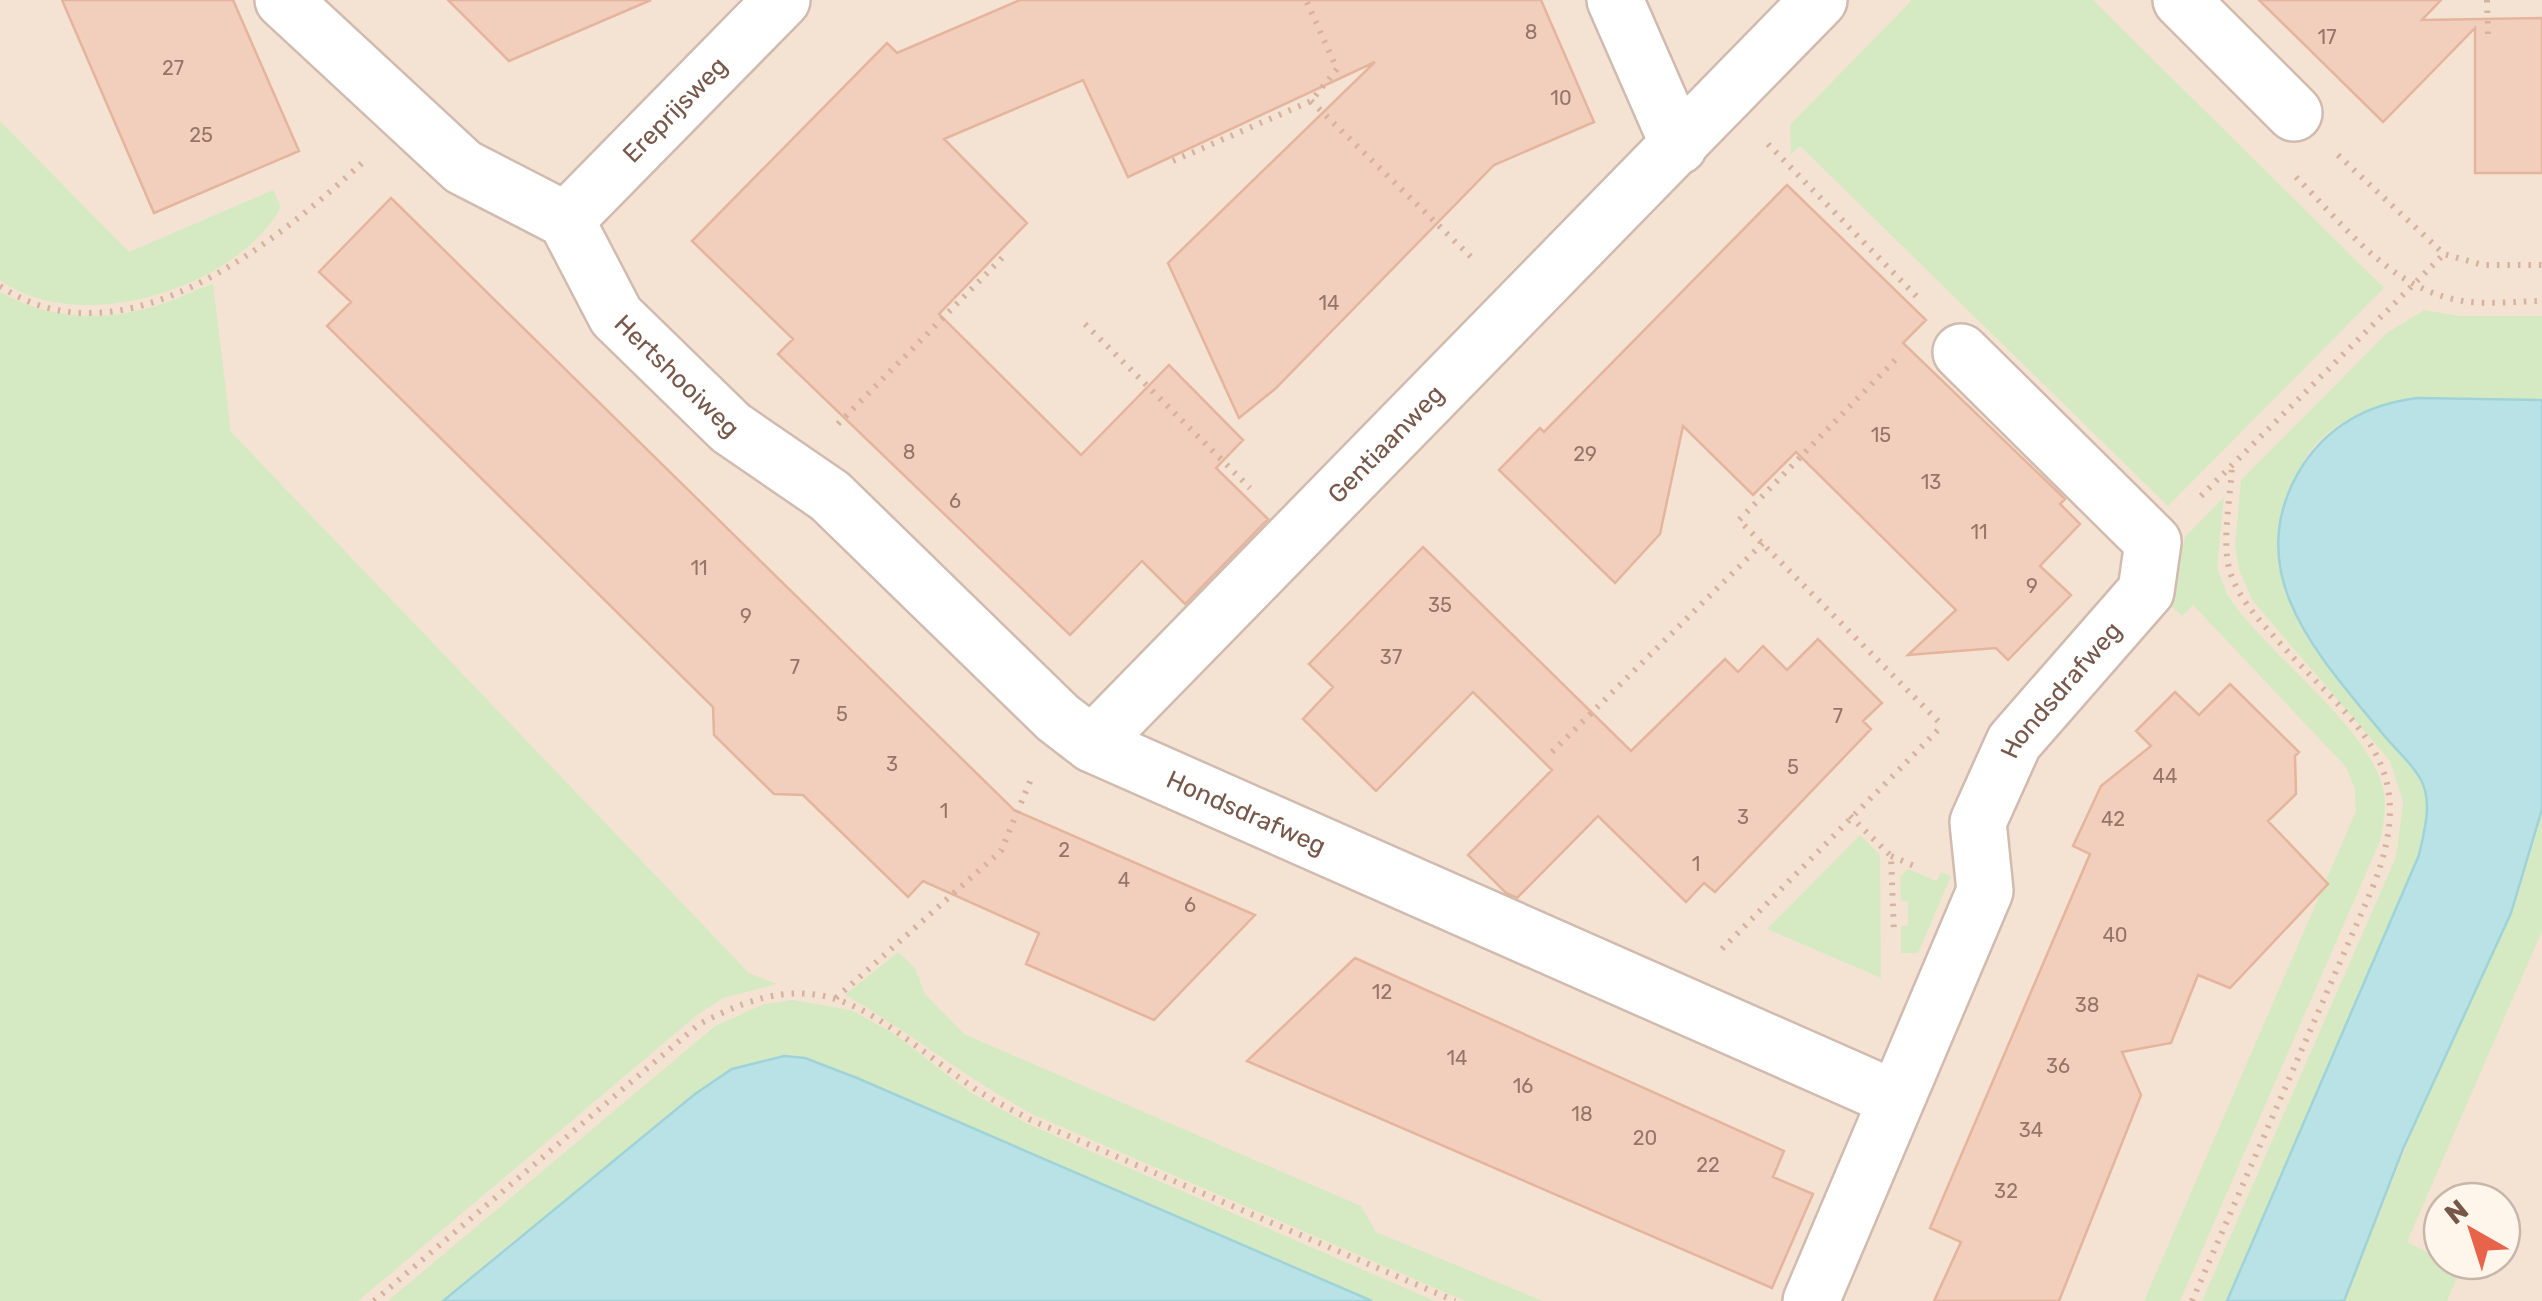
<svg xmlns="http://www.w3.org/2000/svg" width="2542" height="1301" font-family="Rubik,sans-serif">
  <rect width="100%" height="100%" fill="#fcf2e5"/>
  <path fill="#f4e3d3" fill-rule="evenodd" d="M0,0H2542V1301H0ZM2442,1201H2502V1261H2442Z"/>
  <path fill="#d5eac3" d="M1912,0H2093L2384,288L2168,506L1800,146L1791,154L1790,125Z
    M0,121L129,252L273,190L281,207C235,290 78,337 0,280Z
    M213,284L231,432L749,973L777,984L723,998L697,1015L358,1301H0V292C53,322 111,322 168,302C184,296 197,289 213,284Z
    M2424,310L2460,316H2542V400C2457,398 2330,381 2293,484C2253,597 2315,651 2382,733C2394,747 2412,763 2421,780C2433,802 2424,833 2419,855L2232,1290L2227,1301H2202L2396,857L2403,802L2390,761L2253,601L2239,570L2235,546L2241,480L2387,333Z
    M2224,497L2217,568L2228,596C2265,652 2368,726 2383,788C2387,806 2384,823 2380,841L2180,1301H2144L2356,811L2355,789L2346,767L2193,605L2182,616L2171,606L2185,537Z
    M2542,809V931L2407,1242L2461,1269L2447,1301H2344Z
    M1860,835L1880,855L1881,978L1767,929Z
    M1908,869L1937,881L1941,872L1951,876L1918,953H1901V926H1908V902L1901,901L1900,877Z
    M898,952L915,968L925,994L964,1034L1361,1206L1376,1232L1543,1301H1465L1034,1115C967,1079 910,1032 845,995Z
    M793,1000L851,1010L893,1033L970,1092L1028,1124L1435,1301H1372L806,1058L515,1239L443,1301H388L715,1026L764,1004Z"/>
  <path fill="#b9e2e6" stroke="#9fd3d8" stroke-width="2.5" d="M2417,398L2542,400V809L2511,913L2403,1149L2344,1301H2227L2419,855C2424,833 2433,802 2421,780C2413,764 2394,748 2382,733C2318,655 2236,570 2303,465C2330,424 2370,404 2417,398Z
    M784,1056L805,1058L857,1078L1372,1301H443L695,1094L732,1069Z"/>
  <path fill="#f2cfbc" stroke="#e5b49d" stroke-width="2.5" d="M62,0H233L299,151L154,213Z
    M448,0H651L509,61Z
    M1020,0H1541L1594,122L1494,165L1275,389L1239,418L1168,263L1375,62L1128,177L1083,80L944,139L1027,223L939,314L1081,455L1169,365L1243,440L1216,468L1268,519L1185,604L1142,561L1070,635L778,354L793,339L692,241L887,43L897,53Z
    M2259,0H2441L2422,20L2542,18V173H2475V28L2383,122Z
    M1787,185L1926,320L1903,343L2065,499L2060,504L2080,524L2040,566L2071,595L2008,660L1996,648L1908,655L1956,610L1796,452L1753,495L1683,426L1660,534L1615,583L1499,470L1540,428L1544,432Z
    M391,198L1014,810L1255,915L1154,1020L1026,964L1039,933L923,881L908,897L803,795L774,794L714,735L713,707L327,326L351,302L319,272Z
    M1423,547L1631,751L1725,659L1738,672L1763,646L1787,670L1818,639L1882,703L1863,721L1871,729L1715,892L1704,883L1686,902L1598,816L1517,898L1506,893L1468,855L1552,770L1473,692L1376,791L1303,719L1333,687L1309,664Z
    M2230,684L2299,752L2295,756L2296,794L2268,821L2328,884L2230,988L2198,975L2171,1043L2122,1052L2141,1095L2059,1301H1934L1961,1242L1930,1228L2090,854L2073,846L2101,786L2151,746L2136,731L2175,692L2199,715Z
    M1355,958L1784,1151L1773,1177L1813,1194L1772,1288L1247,1061Z"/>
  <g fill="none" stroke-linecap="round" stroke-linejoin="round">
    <defs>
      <g id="minor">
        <path id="s1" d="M283,0L463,167L566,220L616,316L731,428L830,496L1058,718L1092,744L1896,1099"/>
        <path d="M1615,0L1679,146"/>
        <path d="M2181,0L2294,113"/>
        <path id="s2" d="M566,220L782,0"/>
        <path id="s3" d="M1092,744L1819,0"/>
        <path id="s4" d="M1811,1301L1985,891L1978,822L2014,742L2146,591L2153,542L1961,352"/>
      </g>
    </defs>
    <use href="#minor" stroke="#d0bbae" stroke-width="60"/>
    <path stroke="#d7b29f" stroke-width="6" stroke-dasharray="2.5 8" stroke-linecap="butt" d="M2487,0L2488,37
      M1311,101L1474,260
      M1768,144L1920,300
      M2338,155L2444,254L2483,265H2542
      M1173,161L1311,101L1337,69L1306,0
      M2296,177C2345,226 2391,290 2463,301C2488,305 2517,301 2542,301
      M0,286C123,369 276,242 363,162
      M1085,324L1250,488
      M1895,360L1739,520L1940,723
      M838,424L1005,255
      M2201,496L2444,254
      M1552,752L1763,543
      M1850,816L1891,856L1894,933
      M1891,856L1917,867
      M1722,949L1943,725
      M836,998L1001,851L1031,779
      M374,1301L698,1025C827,954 869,1015 971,1086C989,1099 1011,1109 1031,1120L1455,1301
      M2192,1301L2372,889C2423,762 2357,729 2278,641C2259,620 2239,599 2230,572C2221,540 2231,497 2232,464"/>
    <use href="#minor" stroke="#fff" stroke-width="55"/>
  </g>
  <g text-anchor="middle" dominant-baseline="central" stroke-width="10" stroke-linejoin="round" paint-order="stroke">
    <g font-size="20" fill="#957566">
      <text x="1531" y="32">8</text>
      <text x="2327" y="37">17</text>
      <text x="173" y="68">27</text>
      <text x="1561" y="98">10</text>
      <text x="201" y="135">25</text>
      <text x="1329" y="303">14</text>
      <text x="1881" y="435">15</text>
      <text x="909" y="452">8</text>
      <text x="1585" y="454">29</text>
      <text x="1931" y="482">13</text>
      <text x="955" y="501">6</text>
      <text x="1979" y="532">11</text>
      <text x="699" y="568">11</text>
      <text x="2032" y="586">9</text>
      <text x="1440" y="605">35</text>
      <text x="746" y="616">9</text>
      <text x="1391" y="657">37</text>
      <text x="795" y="667">7</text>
      <text x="842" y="714">5</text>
      <text x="1838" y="716">7</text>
      <text x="892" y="764">3</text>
      <text x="1793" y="767">5</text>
      <text x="2165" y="776">44</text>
      <text x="944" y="811">1</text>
      <text x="1743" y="817">3</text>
      <text x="2113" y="819">42</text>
      <text x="1064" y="850">2</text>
      <text x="1696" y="864">1</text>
      <text x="1124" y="880">4</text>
      <text x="1190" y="905">6</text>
      <text x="2115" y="935">40</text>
      <text x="1382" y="992">12</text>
      <text x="2087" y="1005">38</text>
      <text x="1457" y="1058">14</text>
      <text x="2058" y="1066">36</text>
      <text x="1523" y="1086">16</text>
      <text x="1582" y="1114">18</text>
      <text x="2031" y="1130">34</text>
      <text x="1645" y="1138">20</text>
      <text x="1708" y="1165">22</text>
      <text x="2006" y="1191">32</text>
    </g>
    <g font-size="25" fill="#76574a" stroke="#fff6eb">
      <text stroke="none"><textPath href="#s2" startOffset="155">Ereprijsweg</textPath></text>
      <text stroke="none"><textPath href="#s1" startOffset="555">Hertshooiweg</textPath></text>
      <text stroke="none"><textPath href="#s3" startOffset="420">Gentiaanweg</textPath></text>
      <text stroke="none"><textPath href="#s4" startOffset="672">Hondsdrafweg</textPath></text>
      <text stroke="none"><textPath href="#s1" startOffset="1280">Hondsdrafweg</textPath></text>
    </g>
  </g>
  <g transform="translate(2472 1231) rotate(321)"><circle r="48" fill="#fff6eb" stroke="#c8b6ab" stroke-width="2.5"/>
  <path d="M0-8L18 38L0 25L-18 38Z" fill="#e76349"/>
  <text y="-15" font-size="28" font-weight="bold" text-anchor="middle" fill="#76574a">N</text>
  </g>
</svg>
